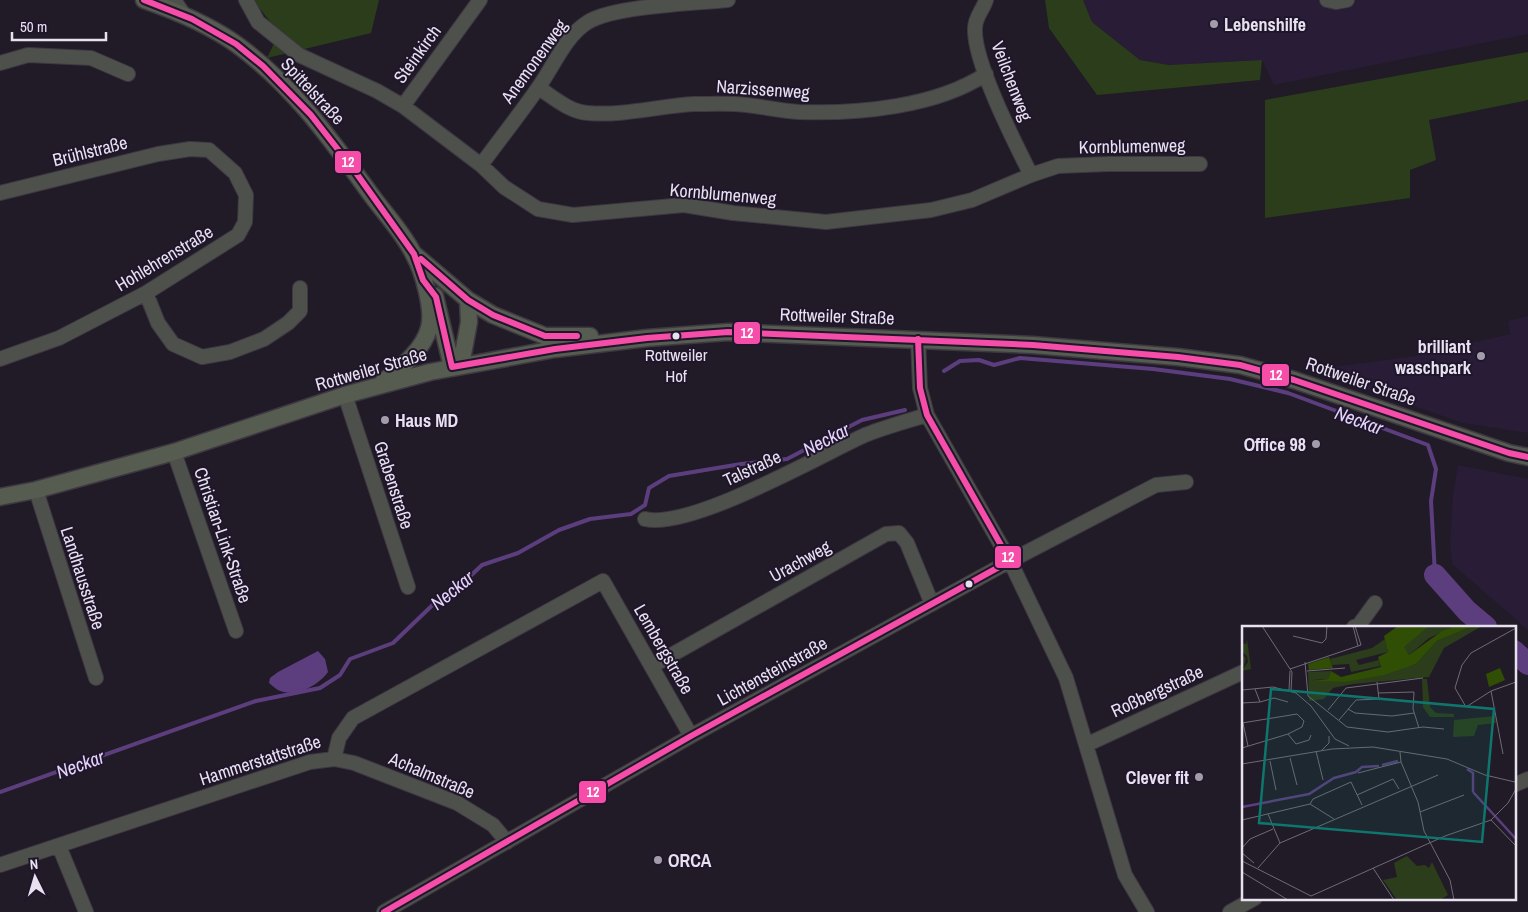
<svg xmlns="http://www.w3.org/2000/svg" width="1528" height="912" font-family="'Archivo Narrow',sans-serif">
  <rect width="100%" height="100%" fill="#211b27"/>
  <path fill="#281c36" d="M1083,0H1528V34L1274,85L1262,60L1169,65L1140,60L1092,22Z
    M1528,316V433L1463,423L1329,377L1334,367L1415,356L1510,334L1508,321Z
    M1458,465L1528,479V630L1452,564L1450,542L1453,495Z"/>
  <path fill="#2b3d1a" d="M253,0H379L371,33L267,58L279,33Z
    M1045,0H1083L1092,22L1140,60L1169,65L1262,60L1260,80L1097,95L1049,28Z
    M1528,52V100L1429,120L1436,160L1410,170V198L1265,218V100Z"/>
  <path fill="#5c3e7e" d="M318,651L325,659L328,672C318,686 295,698 278,690C274,688 272,685 269,683L270,678L278,672Z"/>
  <g fill="none" stroke-linecap="round" stroke-linejoin="round">
    <path stroke="#5c3e7e" stroke-width="4" d="M944,371L960,361L979,360L994,365L1020,358L1153,369L1230,379L1288,393L1428,445L1436,469L1431,501L1435,575
      M0,792L256,701L320,688L340,675L350,659L393,643L443,595L463,583L482,565L518,553L559,530L590,519L631,514L645,505L649,488L669,476L741,464L787,459L862,420L905,410"/>
    <path stroke="#5c3e7e" stroke-width="22" d="M1435,575L1467,611L1486,627
      M1514,651L1528,664"/>
    <defs>
      <path id="minor" d="M174,0L184,15
        M246,0L258,22L299,55L377,91L403,106L481,165L504,187L538,209L573,215L684,205L733,213L826,222L931,210L972,200L1031,175L1058,166L1108,164H1200
        M986,0C983,10 975,17 975,28C973,61 1015,143 1031,175
        M1327,0L1336,2L1347,0
        M0,63L28,55L91,58L128,74
        M539,88C554,98 570,112 588,113C623,116 659,106 694,104C711,104 730,103 747,105C764,107 782,111 799,112C858,114 936,107 986,74
        M403,106L480,0
        M481,165C500,139 520,114 538,88C554,66 565,36 588,22C613,6 696,3 728,0
        M0,193L158,154L190,149L209,150L235,173L246,195L245,222L238,235L146,293L59,338L0,359
        M146,293L158,323L173,344L202,357L230,352L264,339L288,323L300,311V288
        M918,339L920,388L927,415L1010,561L1066,678L1125,875L1147,912
        M345,395L408,587
        M174,452L236,631
        M36,490L96,678
        M645,519C690,530 819,456 865,435C885,427 907,421 927,415
        M1354,627L1359,625L1375,603
        M652,666L886,534L899,533L907,543L932,604
        M1088,744L1243,672
        M334,759L339,738L353,718L603,581L691,736
        M1514,785L1528,779
        M59,846L86,912
        M0,865L310,762L334,759L354,763L457,803L493,825L507,842
        M384,912L691,736L1010,561L1156,485L1186,482
        M1230,912L1255,898"/>
      <path id="major" d="M144,0C176,11 208,24 236,44C293,85 332,141 372,196C386,215 404,234 414,255C423,271 434,310 429,328C423,351 400,368 383,382
        M414,254L468,300L493,315L545,336H590
        M435,296L452,367
        M461,365L469,322L468,300
        M0,497L36,490L174,452L345,395L430,372L555,349L647,338L728,332L1033,345L1178,357L1240,365L1294,380L1509,453L1528,457"/>
    </defs>
    <use href="#minor" stroke="#3d3842" stroke-width="16"/>
    <use href="#major" stroke="#3d3842" stroke-width="19"/>
    <use href="#minor" stroke="#4e514b" stroke-width="14"/>
    <use href="#major" stroke="#565c50" stroke-width="16"/>
    <defs>
      <path id="bus-1" d="M144,0L192,19L236,44L263,66L311,115L354,170L414,254L423,280L436,297L452,367L555,349L647,338L728,332L1033,345L1178,357L1240,365L1294,380L1509,453L1528,457
        M421,259L468,300L493,315L545,336H577
        M384,912L691,736L1010,561L927,415L920,388L918,339"/>
    </defs>
    <use href="#bus-1" stroke="#20162c" stroke-width="10"/>
    <use href="#bus-1" stroke="#f54da8" stroke-width="6"/>
  </g>
  <g fill="#a29caa" stroke="#20162c" stroke-width="2">
    <circle cx="1214" cy="24" r="5"/>
    <circle cx="1481" cy="356" r="5"/>
    <circle cx="385" cy="420" r="5"/>
    <circle cx="1316" cy="444" r="5"/>
    <circle cx="1199" cy="777" r="5"/>
    <circle cx="658" cy="860" r="5"/>
  </g>
  <g fill="#e7e1f0" stroke="#20162c" stroke-width="2">
    <circle cx="676" cy="336" r="4.5"/>
    <circle cx="969" cy="584" r="4.5"/>
  </g>
  <g text-anchor="middle" dominant-baseline="central" stroke-width="4" stroke-linejoin="round" paint-order="stroke">
    <g font-size="17" fill="#e7e1f0" stroke="#20162c">
      <text x="676" y="354">Rottweiler<tspan x="676" dy="21">Hof</tspan></text>
    </g>
    <g font-size="18" font-weight="bold" fill="#e7e1f0" stroke="#20162c" text-anchor="start">
      <text x="1224" y="24">Lebenshilfe</text>
      <text x="1471" y="346" text-anchor="end">brilliant<tspan x="1471" dy="21">waschpark</tspan></text>
      <text x="395" y="420">Haus MD</text>
      <text x="1306" y="444" text-anchor="end">Office 98</text>
      <text x="1189" y="777" text-anchor="end">Clever fit</text>
      <text x="668" y="860">ORCA</text>
    </g>
    <g font-size="18" fill="#e7e1f0" stroke="#20162c">
      <text transform="translate(417 54) rotate(-54)">Steinkirch</text>
      <text transform="translate(534 61) rotate(-54)">Anemonenweg</text>
      <text transform="translate(1012 81) rotate(69)">Veilchenweg</text>
      <text transform="translate(763 89) rotate(4)">Narzissenweg</text>
      <text transform="translate(313 91) rotate(47)">Spittelstraße</text>
      <text transform="translate(1132 146) rotate(-1)">Kornblumenweg</text>
      <text transform="translate(90 151) rotate(-14)">Brühlstraße</text>
      <text transform="translate(723 194) rotate(5)">Kornblumenweg</text>
      <text transform="translate(164 258) rotate(-31)">Hohlehrenstraße</text>
      <text transform="translate(837 316) rotate(2)">Rottweiler Straße</text>
      <text transform="translate(371 369) rotate(-16)">Rottweiler Straße</text>
      <text transform="translate(1361 381) rotate(19)">Rottweiler Straße</text>
      <text transform="translate(752 468) rotate(-25)">Talstraße</text>
      <text transform="translate(394 485) rotate(72)">Grabenstraße</text>
      <text transform="translate(223 535) rotate(71)">Christian-Link-Straße</text>
      <text transform="translate(800 561) rotate(-29)">Urachweg</text>
      <text transform="translate(83 578) rotate(72)">Landhausstraße</text>
      <text transform="translate(664 649) rotate(60)">Lembergstraße</text>
      <text transform="translate(772 671) rotate(-29)">Lichtensteinstraße</text>
      <text transform="translate(1157 691) rotate(-25)">Roßbergstraße</text>
      <text transform="translate(260 760) rotate(-18)">Hammerstattstraße</text>
      <text transform="translate(432 775) rotate(23)">Achalmstraße</text>
    </g>
    <g font-size="19" font-style="italic" fill="#e5d4fc" stroke="#20162c">
      <text transform="translate(1359 420) rotate(20)">Neckar</text>
      <text transform="translate(826 439) rotate(-27)">Neckar</text>
      <text transform="translate(452 590) rotate(-39)">Neckar</text>
      <text transform="translate(80 764) rotate(-20)">Neckar</text>
    </g>
  </g>
  <g transform="translate(1242 626)">
    <rect width="274" height="274" fill="#211b27"/>
    <path d="M187,0H213L187,12L167,29L161,21ZM231,0H240L202,22L187,51L111,58L91,62L82,73L67,75L66,46L89,45L86,53L70,54L103,56L174,38L195,15ZM5,13L9,43L0,45V29L4,32L1,43L6,36L5,30L0,26V17L4,18ZM143,13L146,26L114,34L117,39L137,34L138,40L109,46L107,38L90,39L88,33L130,22ZM180,53H185L188,81L194,87L212,88V91H188L181,81ZM253,90L254,97L236,99L232,110L211,111L212,94ZM165,230L175,240L183,239L187,242L190,236L206,269L198,274H155L141,254L155,251L152,237Z" fill="#2b3d1a"/>
    <path d="M156,0H187L162,21L167,29L200,5L213,0H231L195,15L174,38L142,49L103,56L70,55L86,53L89,45L99,51L139,41L136,31L146,26L142,10ZM87,31L91,42L67,44L66,38ZM258,42L263,54L247,61L244,48Z" fill="#314e05"/>
    <path fill="none" stroke="#5c3e7e" stroke-width="2.5" d="M140,139L156,135M225,143L231,147V166M231,166L274,213M0,181L67,168L92,152L114,146L120,141L137,140"/>
    <path fill="none" stroke="#706a77" stroke-width="1" d="M20,0L50,46L49,65M111,0L116,20M274,2L229,27L220,39L213,62L224,81L249,65L274,56M51,10L80,17L84,13L85,0M63,36L66,70L105,101L146,106L181,101L202,103M48,43L119,19L113,0M65,45L103,42M13,63L18,76L32,72L46,76M0,64L31,61L54,67L69,80L93,113L107,120M47,64L48,45M249,65L261,128M136,67L172,66L171,83L177,102M0,77L18,76M106,83L113,87L150,90L172,87M86,84L104,62L181,52M97,94L114,74L137,73L135,56M0,97L55,88L62,95L60,101L46,108L0,122M1,97L6,120M46,108L54,118L67,114L69,109M80,124L87,117V110M74,125L81,154M158,126L159,136L176,176L182,205L208,254L212,274M48,132L55,159M28,135L34,164M0,138L90,123L131,121L205,133L243,149L273,156M116,147L159,136M115,169L151,153L157,163M68,178L92,193M178,186L222,169M26,188L38,217M0,194L68,178L71,173L109,156L120,179M249,194L274,220M0,222L8,213L31,203M0,227L12,237M0,235L69,270L203,210L249,194L266,177L274,163M16,242L38,217L196,149M131,242L152,274M0,246L46,274"/>
    <path fill="#0f766e" fill-opacity="0.15" stroke="#0f766e" stroke-width="2.5" d="M29,63L252,83L240,216L17,197Z"/>
    <rect width="274" height="274" fill="none" stroke="#e7e1f0" stroke-width="2.5"/>
  </g>
  <g stroke="#20162c" stroke-width="2">
    <rect x="334" y="150" width="28" height="24" rx="5" fill="#f54da8"/>
    <rect x="733" y="321" width="28" height="24" rx="5" fill="#f54da8"/>
    <rect x="1261" y="363" width="29" height="24" rx="5" fill="#f54da8"/>
    <rect x="994" y="545" width="28" height="24" rx="5" fill="#f54da8"/>
    <rect x="578" y="780" width="29" height="24" rx="5" fill="#f54da8"/>
  </g>
  <g font-size="14" text-anchor="middle" font-weight="bold" fill="#fff">
    <text x="348" y="167">12</text>
    <text x="747" y="338">12</text>
    <text x="1276" y="380">12</text>
    <text x="1008" y="562">12</text>
    <text x="593" y="797">12</text>
  </g>
  <g transform="translate(35 877) rotate(355)" stroke="#20162c" stroke-width="4" paint-order="stroke">
  <path d="M0-4L9 19L0 12L-9 19Z" fill="#e7e1f0"/>
  <text y="-8" font-size="14" font-weight="bold" text-anchor="middle" fill="#e7e1f0">N</text>
  </g>
  <path d="M12 32v8h94v-8" fill="none" stroke="#e7e1f0" stroke-width="2.5"/>
  <text x="20" y="32" font-size="15" fill="#e7e1f0" stroke="#20162c" stroke-width="4" paint-order="stroke">50 m</text>
</svg>
